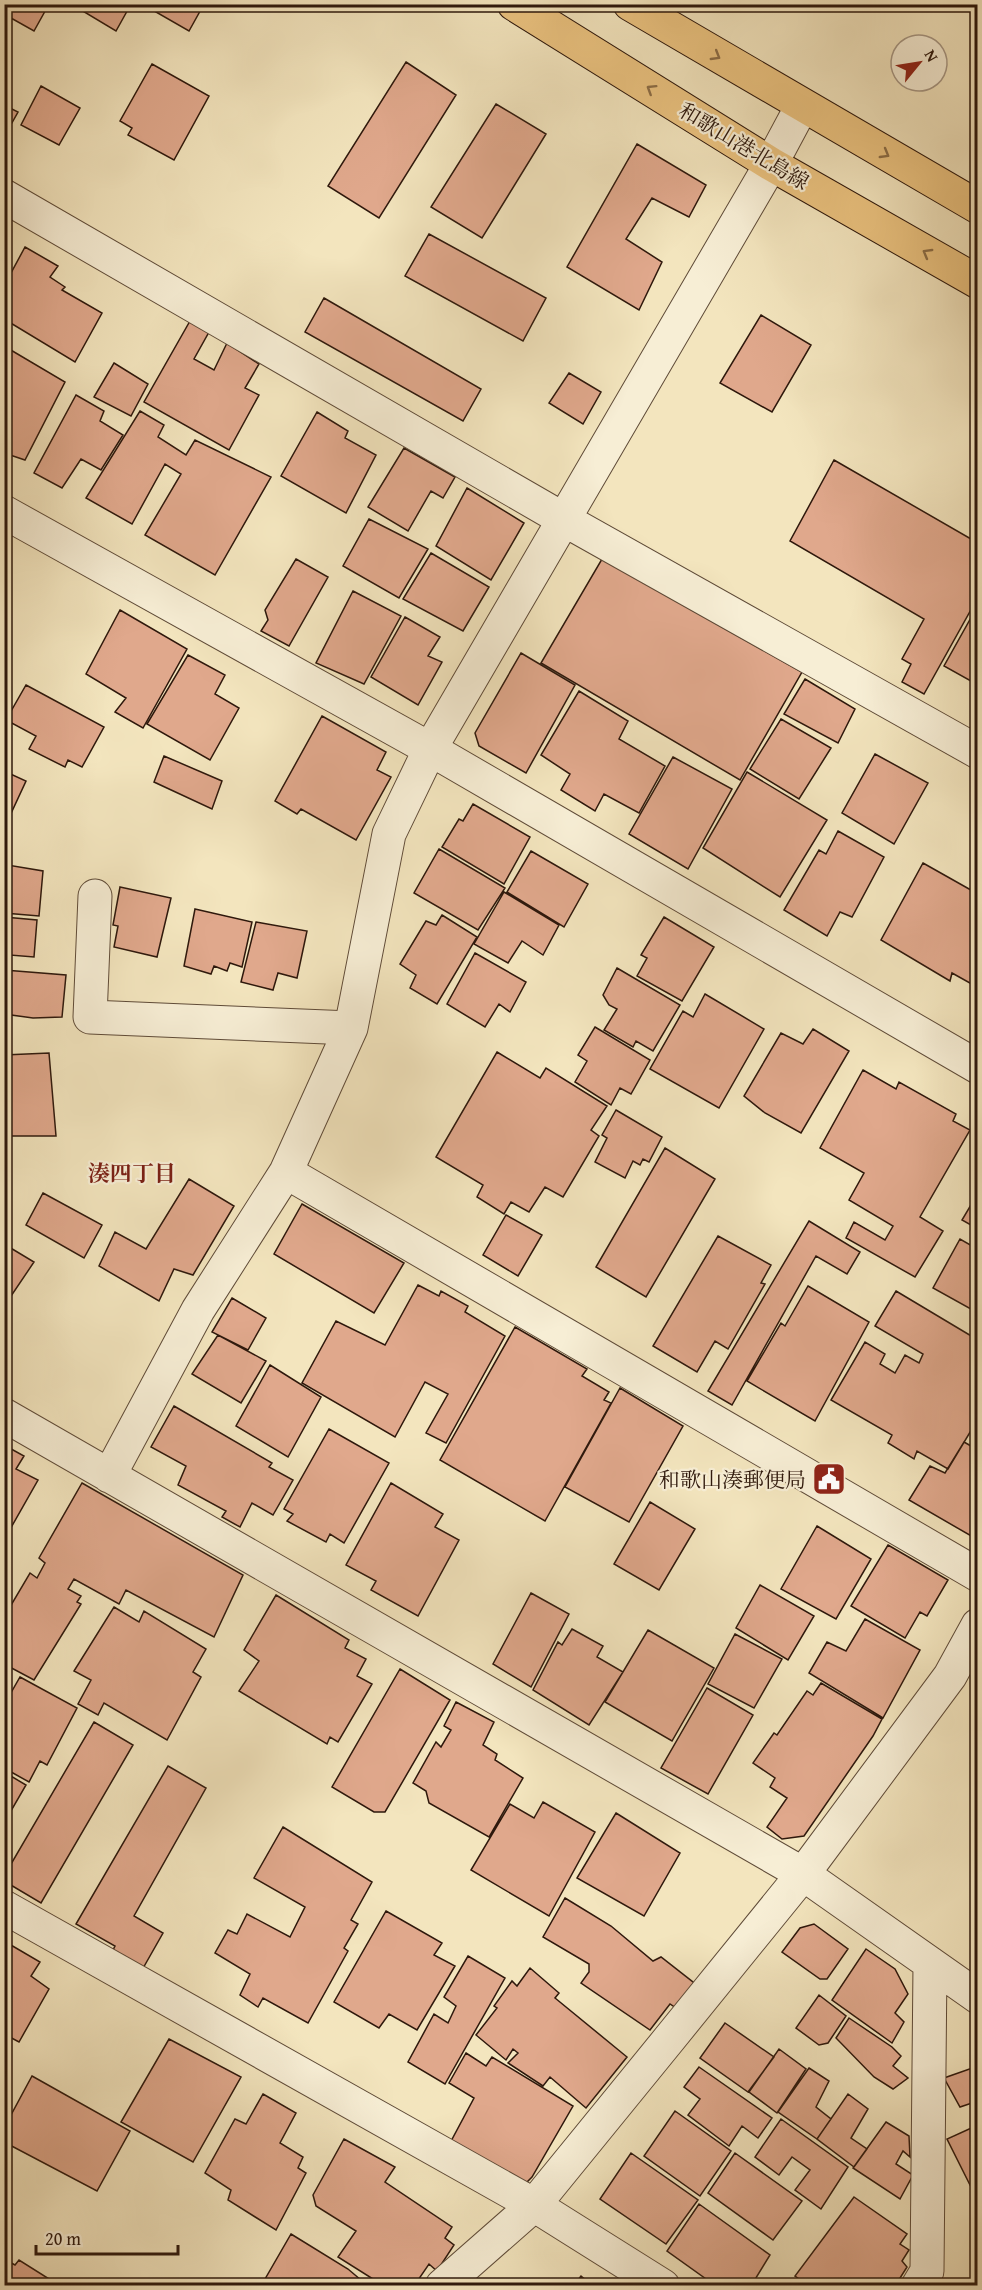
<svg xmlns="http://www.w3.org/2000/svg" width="982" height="2290" font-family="'Gentium Book Plus','Noto Serif JP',serif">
  <rect width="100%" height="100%" fill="#f3e5be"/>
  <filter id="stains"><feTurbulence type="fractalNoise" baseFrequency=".00333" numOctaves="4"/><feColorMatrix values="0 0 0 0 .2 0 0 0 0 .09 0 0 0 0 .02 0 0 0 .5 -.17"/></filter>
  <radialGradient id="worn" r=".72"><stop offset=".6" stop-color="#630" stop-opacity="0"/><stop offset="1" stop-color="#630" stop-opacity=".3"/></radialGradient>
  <path fill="#e0a88c" stroke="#2e180c" stroke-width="1.5" d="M4,4H49L34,31L11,18L4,26Z
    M71,4H131L116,31Z
    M142,4H204L189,31Z
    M406,62L456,95L379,218L328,186Z
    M152,64L209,96L174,160L128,135L132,128L120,121Z
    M41,86L80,108L59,145L21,125Z
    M496,104L546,134L482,238L431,207Z
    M4,105L18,112L4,137Z
    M637,144L706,185L689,217L652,198L626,239L662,262L639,310L567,267Z
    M429,234L546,298L523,341L405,276Z
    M25,247L58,266L50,277L65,287L62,290L102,313L75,362L4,319V286Z
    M324,298L481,389L463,421L305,332Z
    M761,315L811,345L772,412L720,383Z
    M190,321L209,332L194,359L214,370L227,343L259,364L245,388L259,395L229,450L144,402Z
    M4,346L65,382L25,460L4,453Z
    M114,363L148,384L131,416L94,397Z
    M569,373L601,392L583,424L549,403Z
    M76,395L104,411L100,421L123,435L101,470L81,459L62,488L34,473Z
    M140,411L164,425L158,437L186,455L195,440L271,477L215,575L145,535L181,474L165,464L132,524L86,498Z
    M317,412L348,431L345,438L376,455L346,513L281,476Z
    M404,448L455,477L443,498L431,491L408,531L368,507Z
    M834,460L978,543V597L924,694L902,682L911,664L902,659L924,619L790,541Z
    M467,488L524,523L491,580L436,546Z
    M369,519L428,549L399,598L343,566Z
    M431,553L489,587L463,631L403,599Z
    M296,559L328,577L289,646L261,631L268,620L265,610Z
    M602,559L802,672L740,780L541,663Z
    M353,591L401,616L364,684L316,663Z
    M977,607H978V685L944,666Z
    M120,610L187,649L143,728L115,712L126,698L86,674Z
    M405,617L440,637L428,656L442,662L418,705L371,677Z
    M521,653L575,685L526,773L479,746L475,733Z
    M188,655L225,675L215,694L239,708L210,760L147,724Z
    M805,679L855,709L838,743L784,714Z
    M26,685L104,727L82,767L68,760L65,767L29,749L36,736L6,720Z
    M579,691L628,721L619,739L665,766L639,813L604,794L595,811L561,790L570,774L541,755Z
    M322,716L386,752L377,770L391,777L356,840L301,809L297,814L275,801Z
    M781,719L831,748L799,799L750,769Z
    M875,754L928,783L894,844L842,813Z
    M164,756L222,781L212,809L154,782Z
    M673,757L732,789L688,869L629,834Z
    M4,771L26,781L7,822L4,821Z
    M747,772L827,820L780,897L703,848Z
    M473,804L530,837L504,884L442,847L459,819L463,821Z
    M838,831L884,857L852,917L840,912L827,936L784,910L819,850L826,854Z
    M439,849L505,888L478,930L414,893Z
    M531,851L588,884L564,927L507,892Z
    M4,860H8L7,865L43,871L39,916L4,913Z
    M923,863L978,894L977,987L952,973L950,981L881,940Z
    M120,887L171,898L157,957L114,947L118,926L113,925Z
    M504,892L559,925L543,955L522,941L508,963L474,944Z
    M195,909L252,922L242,967L230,963L227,971L214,966L211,974L184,966Z
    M442,915L477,937L437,1004L410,988L416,975L400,964L426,921L436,925Z
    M4,917L37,920L34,957L10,955L9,961H4Z
    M664,917L714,947L682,1001L637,976L647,958L641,955Z
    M256,922L307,931L297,978L278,973L273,990L241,982Z
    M475,953L526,982L510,1012L499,1004L485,1027L447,1004Z
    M617,968L680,1005L653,1051L636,1041L633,1047L604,1030L617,1009L609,1005L603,995Z
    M4,970L66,975L62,1017L33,1018L4,1014Z
    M705,994L764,1029L719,1108L650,1069L683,1011L693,1017Z
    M595,1027L650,1060L631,1094L620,1088L611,1105L575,1082L587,1061L578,1055Z
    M813,1029L849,1051L801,1133L765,1113L744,1096L781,1033L803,1044Z
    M497,1052L540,1078L546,1068L607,1106L591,1130L599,1136L563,1197L545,1187L529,1212L511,1202L504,1214L477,1197L483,1185L436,1157Z
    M49,1053L56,1136H4V1055Z
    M863,1070L896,1089L899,1082L956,1114L953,1121L970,1130L920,1217L943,1231L915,1277L846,1238L854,1222L885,1240L893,1226L849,1200L864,1173L820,1148Z
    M616,1110L662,1137L649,1162L643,1159L640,1165L633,1161L625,1178L595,1162L607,1138L602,1135Z
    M665,1148L715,1179L646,1297L596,1267Z
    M189,1179L234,1206L193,1275L174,1269L159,1301L99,1266L115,1232L146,1249Z
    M43,1193L102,1225L84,1258L26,1225Z
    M978,1193V1229L962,1220Z
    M302,1204L404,1263L374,1313L274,1254Z
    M506,1215L542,1235L518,1276L483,1255Z
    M809,1221L860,1252L847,1274L816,1256L732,1405L708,1391Z
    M718,1236L771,1265L761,1283L765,1284L728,1349L715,1341L697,1372L653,1346Z
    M978,1237V1313L933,1288L960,1239L972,1246Z
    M4,1244L34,1262L5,1305H4Z
    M418,1285L439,1296L441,1291L468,1306L465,1312L505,1336L446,1443L426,1433L448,1394L425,1382L395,1437L302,1383L336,1321L385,1345Z
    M808,1286L869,1322L815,1421L747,1381L781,1323L785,1326Z
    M896,1291L978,1340V1419L948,1469L917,1451L914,1459L888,1443L892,1435L831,1400L865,1342L885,1354L880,1364L895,1373L905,1355L919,1363L923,1354L875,1326Z
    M232,1298L266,1318L248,1350L212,1332Z
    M515,1327L587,1369L582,1376L609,1392L604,1400L611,1403L545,1521L440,1460Z
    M218,1335L266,1361L241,1403L192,1374Z
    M270,1365L321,1397L288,1457L236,1426Z
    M620,1388L683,1426L629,1522L565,1487Z
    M174,1406L272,1463L269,1467L293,1480L273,1515L252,1503L240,1527L222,1517L226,1511L178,1485L186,1466L151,1447Z
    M329,1429L389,1463L344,1543L330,1534L326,1542L287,1521L293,1514L284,1509Z
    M964,1442L978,1450V1529L973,1537L909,1500L930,1466L945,1473Z
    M4,1445L24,1456L16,1469L38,1480L4,1540Z
    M82,1483L243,1575L214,1637L126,1590L119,1604L74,1579L68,1589L81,1596L77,1602L81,1604L34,1680L4,1664V1617L30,1573L37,1578L45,1563L39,1558Z
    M391,1483L443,1514L435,1527L459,1540L418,1616L371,1590L376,1581L346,1565Z
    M650,1502L695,1529L659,1590L614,1564Z
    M817,1526L871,1559L836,1619L781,1589Z
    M888,1545L948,1580L927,1616L920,1612L905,1638L851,1606Z
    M760,1585L814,1616L788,1660L736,1628Z
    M531,1593L569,1614L531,1687L493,1664Z
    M276,1595L349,1640L345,1648L366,1659L357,1676L372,1684L338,1742L330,1737L327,1744L239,1691L259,1661L244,1650Z
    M114,1607L139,1622L144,1611L206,1649L193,1672L201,1677L167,1740L104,1703L98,1715L78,1704L91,1680L74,1671Z
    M865,1619L920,1650L883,1718L809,1673L827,1642L846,1651Z
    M572,1629L603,1646L597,1657L623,1672L589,1725L533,1690L558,1642L562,1645Z
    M648,1630L714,1668L672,1741L605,1702Z
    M735,1634L782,1659L754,1708L708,1684Z
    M400,1669L450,1700L385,1812H374L332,1787Z
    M20,1677L77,1708L47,1765L40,1761L29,1782L4,1768V1705Z
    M821,1683L882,1719L873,1736L804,1836L782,1839L767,1827L787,1798L770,1787L775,1778L753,1763L774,1733L777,1735L807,1691L813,1695Z
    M707,1688L753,1715L708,1794L661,1768Z
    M456,1702L494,1722L483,1745L497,1754L495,1760L523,1778L489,1837L429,1803L426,1791L413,1783L436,1742L441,1747L451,1730L444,1726Z
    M94,1722L133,1745L41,1903L4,1881V1876Z
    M168,1766L206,1788L134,1916L163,1933L142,1970L112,1952L115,1946L76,1924Z
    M4,1772L26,1785L4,1823Z
    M543,1802L595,1832L549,1916L471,1870L510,1804L534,1818Z
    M616,1813L680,1853L644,1916L577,1878Z
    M283,1827L372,1882L351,1920L358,1924L344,1948L348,1951L308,2023L263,1998L258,2007L240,1995L250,1974L215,1953L228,1930L237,1934L247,1914L290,1937L305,1907L254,1878Z
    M565,1898L611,1926L653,1961L661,1957L698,1986L679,2010L670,2004L650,2030L581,1983L589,1972V1964L543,1937Z
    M386,1911L442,1943L434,1955L455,1966L417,2030L389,2014L379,2028L334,2002Z
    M814,1924L848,1949L827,1979H820L782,1952L800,1928Z
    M4,1941L40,1962L31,1976L49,1989L19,2042L4,2034Z
    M866,1949L895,1969L908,1994L895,2013L904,2022L892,2043L832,2000Z
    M468,1956L505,1978L445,2084L408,2062L434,2014L448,2023L456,2006L444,1997Z
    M530,1968L559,1993L555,1998L627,2057L586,2108L550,2077L543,2086L508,2063L518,2053L513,2049L506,2060L476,2035L497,2008L494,2006L512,1981L517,1986Z
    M819,1995L846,2016L828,2043L819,2045L796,2028Z
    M849,2018L892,2047L901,2056L893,2066L908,2078L893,2089L874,2077L836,2038Z
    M725,2023L774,2057L748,2092L700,2058Z
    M169,2039L241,2077L193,2162L121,2122Z
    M779,2049L806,2069L777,2113L749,2092Z
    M466,2053L486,2066L492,2057L573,2106L532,2177L522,2187L449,2145L474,2098L449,2083Z
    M978,2066V2101L960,2107L944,2078Z
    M699,2067L772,2118L758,2138L742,2126L729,2146L688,2115L700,2099L684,2087Z
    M809,2068L829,2081L816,2107L831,2119L817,2139L778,2112Z
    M32,2076L130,2131L97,2191L4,2142V2128Z
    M263,2094L296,2113L280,2143L303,2157L298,2168L306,2173L276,2230L228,2200L231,2190L205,2173L235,2119L246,2124Z
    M848,2094L868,2109L851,2138L867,2149L854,2167L817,2139Z
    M675,2111L731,2151L700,2196L644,2156Z
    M781,2119L848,2167L821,2209L795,2190L810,2170L792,2157L779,2175L755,2157Z
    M886,2122L909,2136L910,2157L903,2151L896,2164L913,2175L900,2199L853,2168Z
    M978,2125V2201L947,2139Z
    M344,2139L395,2167L385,2182L452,2227L445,2238L454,2245L437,2271L429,2264L414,2286H384L338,2257L356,2231L316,2206L313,2195Z
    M631,2153L698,2200L666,2244L600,2199Z
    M735,2153L802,2201L773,2240L708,2193Z
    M854,2197L907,2234L900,2244L909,2250L902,2261L907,2267L895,2286H809L795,2276Z
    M699,2204L770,2255L751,2286H716L667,2251Z
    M291,2234L348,2269L368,2286H261Z
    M4,2259L15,2265L19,2260L54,2282L52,2286H4Z
    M581,2276L593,2286H573Z"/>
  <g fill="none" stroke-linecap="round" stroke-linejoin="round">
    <defs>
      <path id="minor" d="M4,196L563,519L978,752
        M4,512L430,749L978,1067
        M95,896L90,1017L351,1028
        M286,1172L978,1575
        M4,1415L803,1874L978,1997
        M109,1476L198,1310L286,1172L351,1028L389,834L430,749L771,164L802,106
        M4,1907L534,2205L663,2286
        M442,2286L534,2205L670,2038L803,1874L950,1676L978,1625
        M918,2286L927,2271L930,1965"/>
      <path id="major" d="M514,4L771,164L978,282
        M630,4L978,207"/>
    </defs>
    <use href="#minor" stroke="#5f4b38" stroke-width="35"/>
    <use href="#major" stroke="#2e180c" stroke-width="35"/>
    <use href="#minor" stroke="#f7eed5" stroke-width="33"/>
    <use href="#major" stroke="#eac27f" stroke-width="33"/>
  </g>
  <defs><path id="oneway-chevron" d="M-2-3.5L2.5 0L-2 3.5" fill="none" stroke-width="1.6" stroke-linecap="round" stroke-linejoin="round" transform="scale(1.5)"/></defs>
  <g stroke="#8c6d46">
    <use href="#oneway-chevron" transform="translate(716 56) rotate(31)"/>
    <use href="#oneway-chevron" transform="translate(651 89) rotate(-148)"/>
    <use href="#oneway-chevron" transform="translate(885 154) rotate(30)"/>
    <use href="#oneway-chevron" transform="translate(927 253) rotate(-150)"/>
  </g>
  <defs>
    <symbol id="civic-square" viewBox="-11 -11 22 22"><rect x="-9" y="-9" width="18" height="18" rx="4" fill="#8f2418" stroke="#f7eed5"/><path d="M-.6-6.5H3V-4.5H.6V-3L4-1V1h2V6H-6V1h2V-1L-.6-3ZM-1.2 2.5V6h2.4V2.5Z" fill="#fff"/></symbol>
  </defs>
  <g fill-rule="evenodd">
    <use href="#civic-square" x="810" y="1460" width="38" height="38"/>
  </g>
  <g text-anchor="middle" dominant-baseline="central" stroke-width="4.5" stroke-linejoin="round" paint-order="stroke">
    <g font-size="21" fill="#2e180c" stroke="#f7eed5">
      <text transform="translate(744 146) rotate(31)">和歌山港北島線</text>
    </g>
    <g font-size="21" fill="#2e180c" stroke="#f7eed5" text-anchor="end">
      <text x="806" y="1479">和歌山湊郵便局</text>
    </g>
    <g font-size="22" font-weight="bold" fill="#7a1f14" stroke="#f7eed5">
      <text x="132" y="1173">湊四丁目</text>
    </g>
  </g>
  <rect width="982" height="2290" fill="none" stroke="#f3e5be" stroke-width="24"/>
  <rect x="6" y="6" width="970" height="2278" fill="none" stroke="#2e180c" stroke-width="3"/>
  <rect x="12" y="12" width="958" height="2266" fill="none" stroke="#2e180c" stroke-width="1.5"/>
  <g transform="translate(919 63) rotate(60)"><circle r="28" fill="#f7eed5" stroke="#a79885" stroke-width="1.5"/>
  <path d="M0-4.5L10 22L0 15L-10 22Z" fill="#8f2418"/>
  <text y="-9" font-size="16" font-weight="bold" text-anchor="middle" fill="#2e180c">N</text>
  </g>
  <path d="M36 2245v9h142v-9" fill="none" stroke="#2e180c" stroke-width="3"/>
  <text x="45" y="2245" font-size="18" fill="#2e180c" stroke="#f7eed5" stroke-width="4.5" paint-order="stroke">20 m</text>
  <rect width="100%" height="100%" filter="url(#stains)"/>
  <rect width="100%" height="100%" fill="url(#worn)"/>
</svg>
